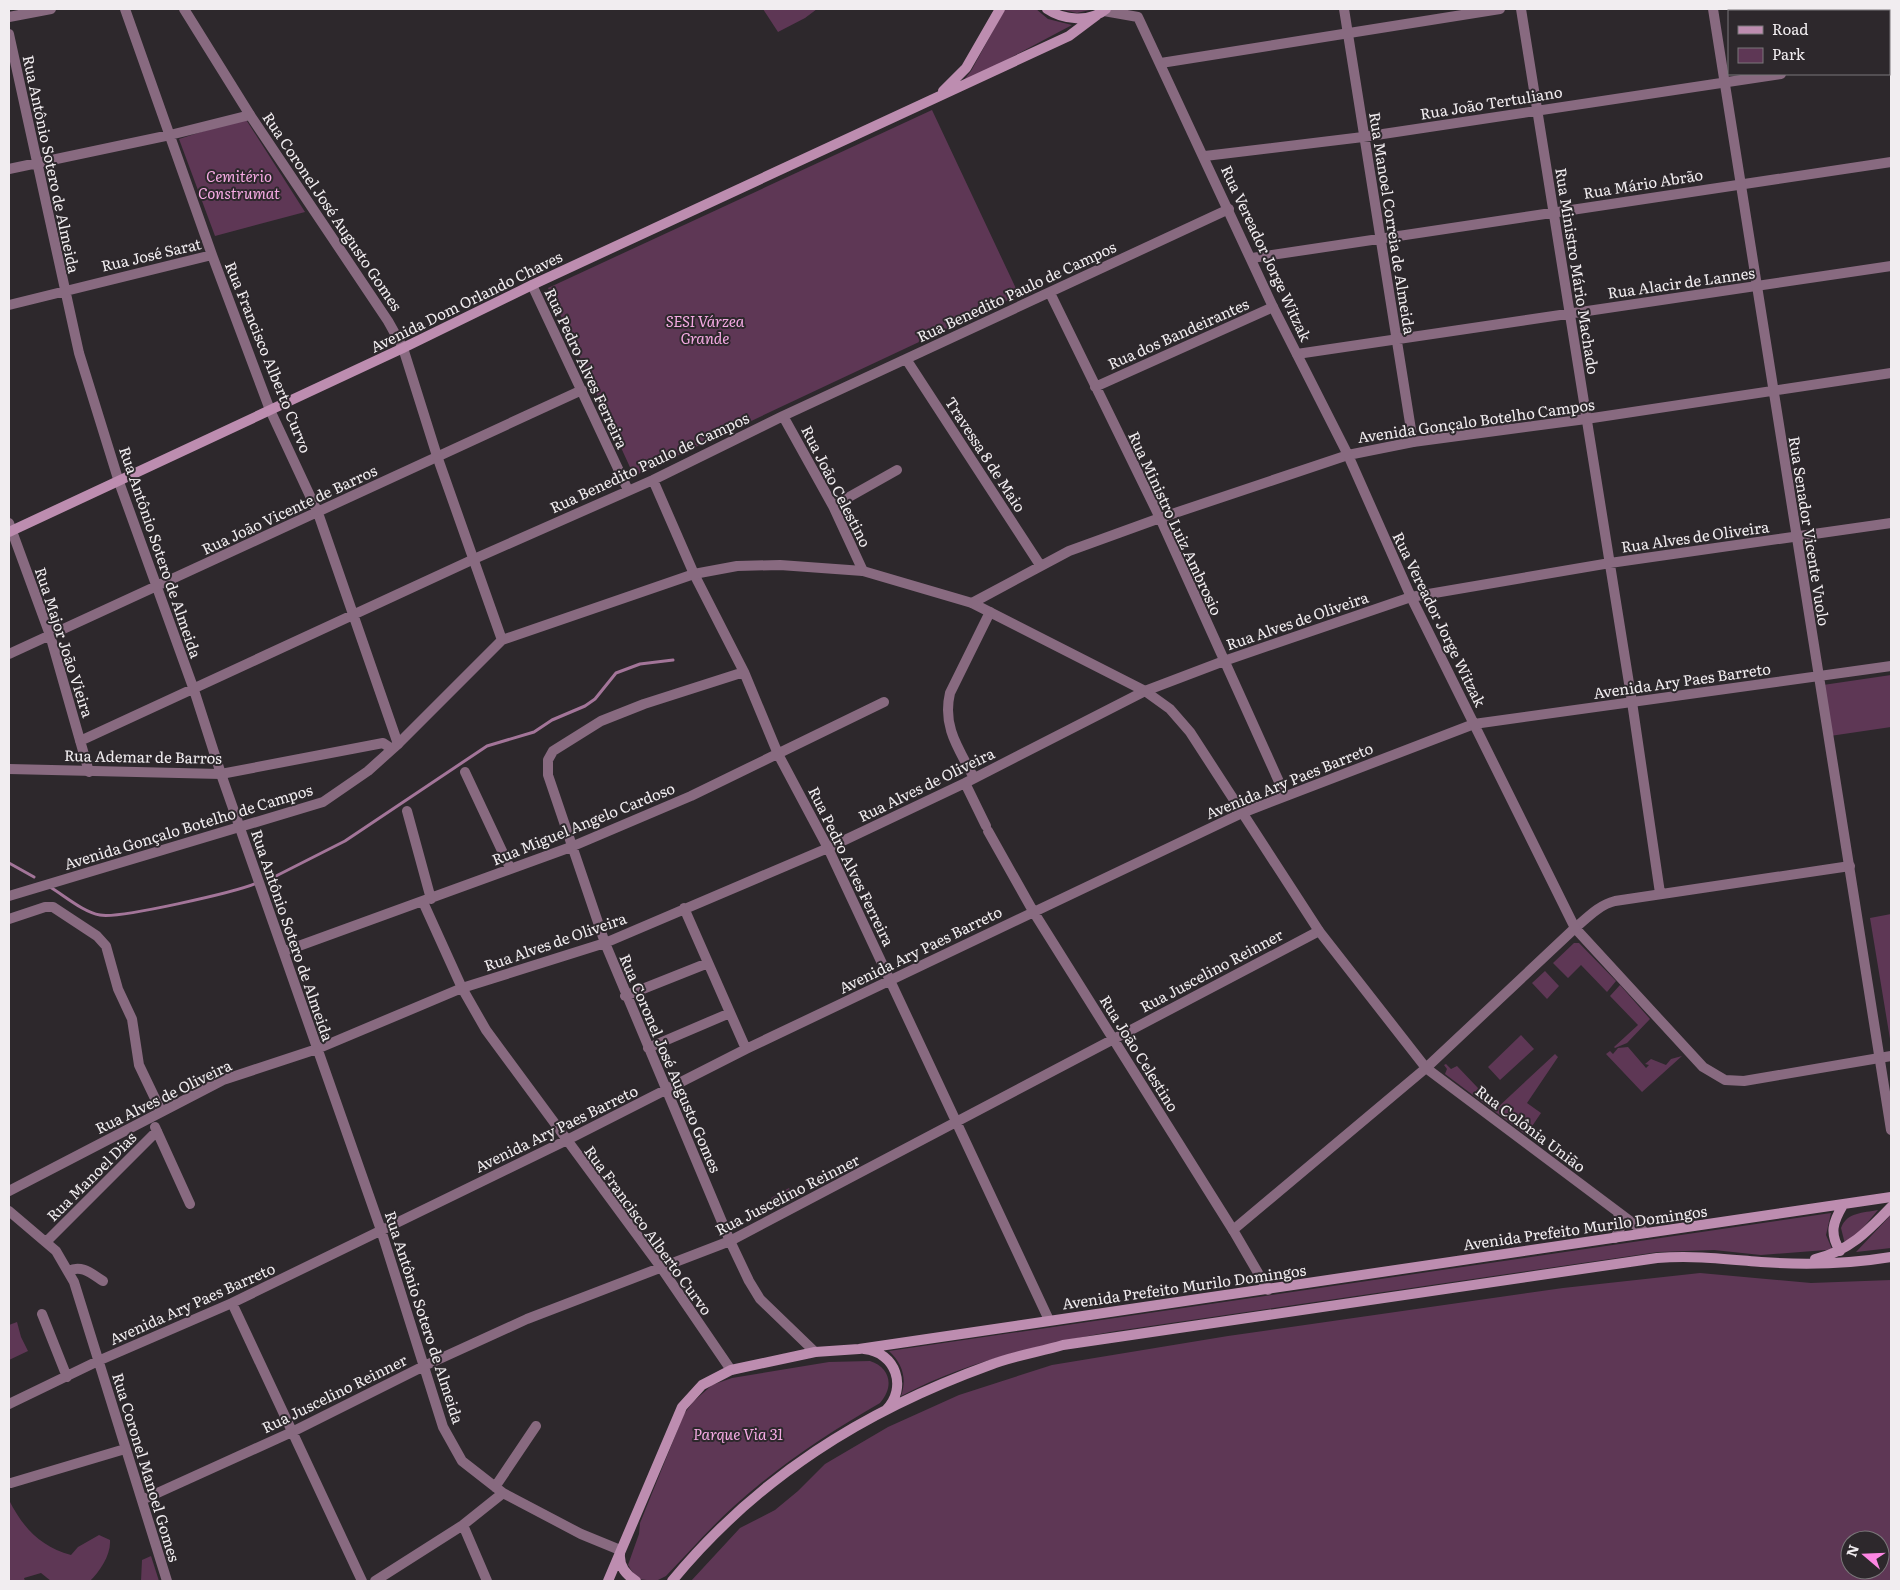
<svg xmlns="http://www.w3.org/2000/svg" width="1900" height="1590" font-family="Literata,serif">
  <rect width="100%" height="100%" fill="#2d282c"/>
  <path fill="#5e3755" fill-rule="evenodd" d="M763,9H817L805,18L778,32Z
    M1005,9H1036L1048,19L1072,25L961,84L971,71Z
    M1058,9H1094L1077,13Z
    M932,110L1019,295L634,476L548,288Z
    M245,118L305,212L215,236L179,139Z
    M1891,675V727L1830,736L1823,685Z
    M1891,914V1045L1870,918Z
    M1574,943H1579L1616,981L1607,992L1581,965L1568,978L1553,963Z
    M1545,971L1559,986L1547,999L1532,983Z
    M1620,985L1650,1019L1627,1043L1615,1048L1614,1047L1638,1025L1610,996Z
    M1521,1035L1534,1049L1500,1080L1488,1067Z
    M1628,1047L1646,1068L1649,1065L1645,1064L1651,1059L1666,1065L1671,1059L1682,1056L1642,1092L1606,1054L1610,1051L1613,1054L1618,1048Z
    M1555,1054L1558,1057L1527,1103L1541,1113L1526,1135L1445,1074L1447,1069L1444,1065L1446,1064L1451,1069L1457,1066L1497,1108Z
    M789,1188L795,1198L777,1208L771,1198Z
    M1878,1210L1857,1235L1845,1244L1841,1228C1847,1212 1863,1213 1878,1210Z
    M1831,1213L1826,1235L1832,1249L1826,1250L1761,1255L1714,1250L1658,1252L1116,1331C1041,1344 968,1361 901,1396C907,1379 903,1364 889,1351Z
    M1891,1214V1248L1856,1252L1888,1218Z
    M1700,1273L1811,1283L1891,1280V1581H691L740,1528L775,1510L798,1491L825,1464L888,1427L959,1395L1052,1365L1228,1336L1563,1288ZM1850,1540H1880V1570H1850Z
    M17,1322L21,1337L28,1351L9,1360V1325Z
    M870,1361C891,1368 894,1387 880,1403C828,1433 778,1466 733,1507C710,1528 688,1553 666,1576L656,1581L637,1579L628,1565L639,1534L640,1523L684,1414L693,1402L712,1385L732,1378L829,1362Z
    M9,1500C23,1528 41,1547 71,1555L78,1547L99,1535L110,1540C111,1555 100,1571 90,1581H51L41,1573L24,1578L25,1581H9Z
    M151,1556L159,1581H141L142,1560Z"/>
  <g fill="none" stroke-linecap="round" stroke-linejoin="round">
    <path stroke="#a37599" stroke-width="3" d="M9,863L34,877
      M276,876L345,841L487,746L534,732L552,720L585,706L595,699L616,673L640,664L673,660
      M50,887C65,896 83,912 100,915C119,919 236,892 257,883"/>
    <path stroke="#886a80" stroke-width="10" d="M125,9L212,255L270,410L318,513L398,744
      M1344,9L1413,442
      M1521,9L1632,702L1660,893
      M9,17L51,9
      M9,34L79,353L119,482L194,690L221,774L381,1230L443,1427L462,1461L503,1493L581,1534L620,1550
      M1889,58L1891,57
      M1205,156L1363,137L1781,74
      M9,169L170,135L250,115
      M1252,258L1891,162
      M532,285L628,490
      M1050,293L1160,518L1285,795
      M9,305L212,255
      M1297,354L1891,266
      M906,359L1040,565
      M1095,387L1273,307
      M783,416L833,506L863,571
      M653,480L694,574L744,672L778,754L828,848L1049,1320
      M833,506L897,470
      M9,523L50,635L89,772
      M972,603L1069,551L1160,518L1348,455
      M9,654L582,390
      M744,672L644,704L601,721L553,751L548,760V775L605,943L730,1241L749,1281L760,1299L815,1352
      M80,741L474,559L653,480L783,416L1229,209
      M465,772L510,868
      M974,778C959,749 942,727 950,693L990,612
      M965,783L986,826
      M407,811L431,899
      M988,831L1033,911L1233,1230
      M1850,866L1615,901C1599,905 1588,917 1575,928L1703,1067L1725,1080L1744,1081L1891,1056
      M423,902L462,988L486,1030L660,1266L731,1370
      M684,908L746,1049
      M9,919L45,907H53L97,936L106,946L118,989L132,1019L139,1065L161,1111
      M285,951L571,847L691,796L884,702
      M625,996L708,963
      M648,1048L730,1013
      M155,1127L190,1204
      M9,1191L223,1080L317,1049L462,988L605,943L828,848L965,783L1145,691L1224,661L1411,597L1610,563L1891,523
      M9,1211L56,1251L74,1282L167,1581
      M46,1242L157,1131
      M69,1271C81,1264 92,1274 103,1281
      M232,1303L362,1581
      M42,1314L67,1377
      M9,1404L98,1361L232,1303L565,1141L746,1049L1242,813L1474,724
      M11,1483L125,1449
      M495,1487L536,1426
      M142,1500L292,1432L424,1366L527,1319L730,1241L1319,931
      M463,1525L487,1581
      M375,1581L463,1525L503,1493"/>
    <path stroke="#886a80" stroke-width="10" d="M184,9L250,115L388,321L403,348L437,456L502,640
      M1713,9L1891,1130
      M1104,11L1138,17
      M1138,17L1273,307L1348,455L1411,597L1575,928L1426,1068L1233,1230L1268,1290
      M1161,63L1500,9
      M1348,455L1413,442L1586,419L1891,373
      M1474,724L1891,666
      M9,769L221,774L383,743L392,749
      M9,896L323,802L368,771L398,744L502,640L694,574L737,566L780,565L863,571L972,603L1145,691L1170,709L1190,732L1319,931L1426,1068L1646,1233
      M1615,1238L1622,1224L1618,1213"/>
    <path stroke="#bd8db0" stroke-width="10" d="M1047,9C1063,20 1090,23 1106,9
      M943,91L966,68L1000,9
      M9,532L403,348L532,285L1069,36L1097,15
      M1840,1251C1829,1233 1833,1222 1843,1205
      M1815,1259C1849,1251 1868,1231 1891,1207
      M864,1349C896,1352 908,1388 886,1410
      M620,1554C619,1566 626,1575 636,1581
      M608,1581L682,1407L702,1385L731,1370L815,1352L859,1349L1891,1197
      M672,1581C758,1477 863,1411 990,1365C1013,1356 1039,1352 1063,1345L1657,1258C1692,1255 1726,1259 1761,1262C1804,1265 1849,1264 1891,1257"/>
  </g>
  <g text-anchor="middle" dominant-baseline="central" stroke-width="4" stroke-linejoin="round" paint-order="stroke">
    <g font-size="15" fill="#f1edf0" stroke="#2d282c">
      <text transform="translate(1491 102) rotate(-9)">Rua João Tertuliano</text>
      <text transform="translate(52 164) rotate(78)">Rua Antônio Sotero de Almeida</text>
      <text transform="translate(1643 183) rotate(-9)">Rua Mário Abrão</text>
      <text transform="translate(333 211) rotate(56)">Rua Coronel José Augusto Gomes</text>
      <text transform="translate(1393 223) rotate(81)">Rua Manoel Correia de Almeida</text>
      <text transform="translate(1267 253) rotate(65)">Rua Vereador Jorge Witzak</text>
      <text transform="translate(151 254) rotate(-13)">Rua José Sarat</text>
      <text transform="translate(1578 271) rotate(81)">Rua Ministro Mário Machado</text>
      <text transform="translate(1681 282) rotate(-8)">Rua Alacir de Lannes</text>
      <text transform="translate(1016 291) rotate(-25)">Rua Benedito Paulo de Campos</text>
      <text transform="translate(466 301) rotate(-26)">Avenida Dom Orlando Chaves</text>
      <text transform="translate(1178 333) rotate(-24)">Rua dos Bandeirantes</text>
      <text transform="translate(269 357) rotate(68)">Rua Francisco Alberto Curvo</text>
      <text transform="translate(587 368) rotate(65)">Rua Pedro Alves Ferreira</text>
      <text transform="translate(1476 420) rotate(-8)">Avenida Gonçalo Botelho Campos</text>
      <text transform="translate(986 454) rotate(57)">Travessa 8 de Maio</text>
      <text transform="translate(649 462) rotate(-25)">Rua Benedito Paulo de Campos</text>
      <text transform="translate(837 486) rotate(63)">Rua João Celestino</text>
      <text transform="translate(289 509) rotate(-25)">Rua João Vicente de Barros</text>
      <text transform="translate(1176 523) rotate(65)">Rua Ministro Luiz Ambrosio</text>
      <text transform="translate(1810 531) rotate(81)">Rua Senador Vicente Vuolo</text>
      <text transform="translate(1695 536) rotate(-8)">Rua Alves de Oliveira</text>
      <text transform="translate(161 552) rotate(71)">Rua Antônio Sotero de Almeida</text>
      <text transform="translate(1440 619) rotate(64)">Rua Vereador Jorge Witzak</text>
      <text transform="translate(1297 620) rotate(-19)">Rua Alves de Oliveira</text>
      <text transform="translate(65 642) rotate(72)">Rua Major João Vieira</text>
      <text transform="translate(1682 680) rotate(-8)">Avenida Ary Paes Barreto</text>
      <text transform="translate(143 756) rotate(1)">Rua Ademar de Barros</text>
      <text transform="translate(1289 780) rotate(-22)">Avenida Ary Paes Barreto</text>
      <text transform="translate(926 784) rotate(-26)">Rua Alves de Oliveira</text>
      <text transform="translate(583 823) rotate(-22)">Rua Miguel Angelo Cardoso</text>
      <text transform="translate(188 826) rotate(-17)">Avenida Gonçalo Botelho de Campos</text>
      <text transform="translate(852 866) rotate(64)">Rua Pedro Alves Ferreira</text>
      <text transform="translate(293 935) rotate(71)">Rua Antônio Sotero de Almeida</text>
      <text transform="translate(555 941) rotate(-19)">Rua Alves de Oliveira</text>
      <text transform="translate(920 949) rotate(-26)">Avenida Ary Paes Barreto</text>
      <text transform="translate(1211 970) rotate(-28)">Rua Juscelino Reinner</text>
      <text transform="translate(1140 1053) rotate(58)">Rua João Celestino</text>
      <text transform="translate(671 1063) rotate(67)">Rua Coronel José Augusto Gomes</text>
      <text transform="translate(163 1096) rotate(-26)">Rua Alves de Oliveira</text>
      <text transform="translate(556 1128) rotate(-26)">Avenida Ary Paes Barreto</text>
      <text transform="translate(1531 1128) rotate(37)">Rua Colônia União</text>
      <text transform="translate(91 1176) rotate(-45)">Rua Manoel Dias</text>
      <text transform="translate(787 1194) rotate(-27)">Rua Juscelino Reinner</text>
      <text transform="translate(1585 1227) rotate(-8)">Avenida Prefeito Murilo Domingos</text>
      <text transform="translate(649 1230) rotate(54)">Rua Francisco Alberto Curvo</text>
      <text transform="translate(1184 1286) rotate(-8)">Avenida Prefeito Murilo Domingos</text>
      <text transform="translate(192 1303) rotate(-24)">Avenida Ary Paes Barreto</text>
      <text transform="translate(425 1317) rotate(72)">Rua Antônio Sotero de Almeida</text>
      <text transform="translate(334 1393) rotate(-26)">Rua Juscelino Reinner</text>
      <text transform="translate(147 1467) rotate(73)">Rua Coronel Manoel Gomes</text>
    </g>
    <g font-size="15" font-style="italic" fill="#f5aae3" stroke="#2d282c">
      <text x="239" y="175">Cemitério<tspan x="239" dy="17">Construmat</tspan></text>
      <text x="705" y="320">SESI Várzea<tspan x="705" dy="17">Grande</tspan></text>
      <text x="738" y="1433">Parque Via 31</text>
    </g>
  </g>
  <rect width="1900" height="1590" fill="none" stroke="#f1edf0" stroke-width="20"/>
  <rect x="1728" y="10" width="162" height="65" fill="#2d282c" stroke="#7b777a"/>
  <rect x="1738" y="26" width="25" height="8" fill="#bd8db0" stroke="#7b777a"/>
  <text x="1772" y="35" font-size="15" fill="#f1edf0">Road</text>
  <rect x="1738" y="48" width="25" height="15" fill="#5e3755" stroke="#7b777a"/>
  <text x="1772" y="60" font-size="15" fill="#f1edf0">Park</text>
  <g transform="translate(1865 1555) rotate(289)"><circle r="24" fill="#2d282c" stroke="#7b777a"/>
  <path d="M0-4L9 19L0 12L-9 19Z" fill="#fd86e3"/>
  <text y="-8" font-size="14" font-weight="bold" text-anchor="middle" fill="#f1edf0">N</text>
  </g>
</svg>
